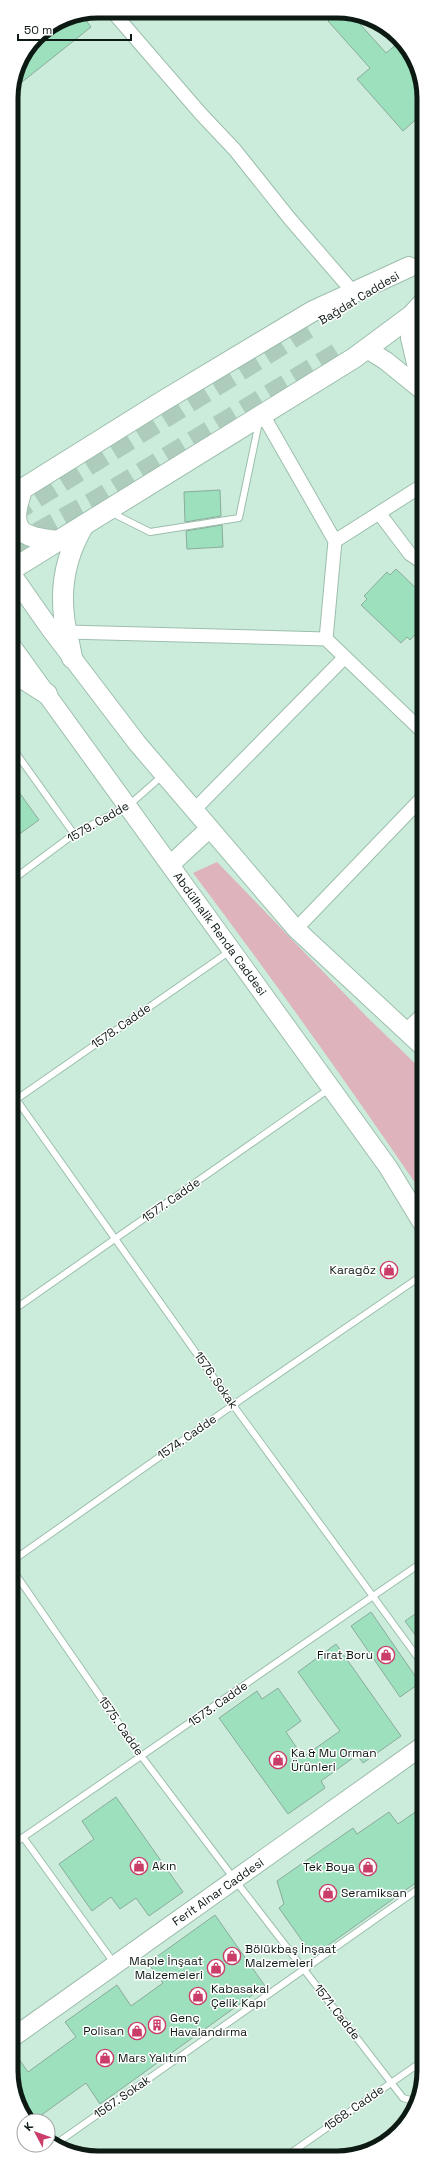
<svg xmlns="http://www.w3.org/2000/svg" width="435" height="2169" font-family="'Space Grotesk',sans-serif">
  <rect width="100%" height="100%" fill="#cbecda"/>
  <path fill="#deb3bb" d="M217,862L368,1018L424,1072V1196C350,1087 273,979 193,873Z"/>
  <path fill="#9ce0be" stroke="#8bab9b" d="M337,13H350L386,53L402,40L423,87V113L403,131L357,79L370,68L328,21Z
    M81,14L91,27L12,90L18,64L37,36L65,18Z
    M220,490L221,516L185,522L184,492Z
    M222,525L223,547L187,549L186,531Z
    M396,569L423,595V626L410,640L407,637L401,643L361,605L367,599L364,596L387,572L390,575Z
    M11,781L39,820L11,840Z
    M424,1608V1647L405,1621Z
    M371,1612L420,1683L400,1697L351,1626Z
    M336,1644L401,1736L363,1763L357,1755L321,1781L325,1788L288,1814L219,1718L257,1691L262,1699L278,1688L301,1721L286,1732L303,1757L340,1731L298,1672Z
    M116,1797L183,1892L149,1916L136,1898L120,1909L111,1897L92,1911L59,1864L94,1839L82,1821Z
    M424,1806V1877L313,1956L279,1908L284,1904L277,1881L353,1828L357,1834L389,1812L398,1824Z
    M215,1915L265,1986L100,2104L86,2083L33,2121H29L12,2082V2058L16,2055L28,2072L76,2037L65,2022L117,1985L131,2006L163,1983L148,1963Z"/>
  <g fill="none" stroke-linecap="round" stroke-linejoin="round">
    <path stroke="#aeccbc" stroke-width="20" stroke-dasharray="20 10" stroke-linecap="butt" d="M11,514L314,325
      M11,547L96,500L337,353"/>
    <defs>
      <path id="lane" d="M110,512L150,532L239,518L259,422
        M11,746L74,834
        M11,881L74,834L128,806L162,776
        M11,1092L233,1405L424,1666
        M11,1103L230,951
        M12,1311L329,1089
        M12,1561L233,1405L424,1274
        M12,1569L142,1757L235,1880L403,2098L414,2101
        M23,1837L114,1963
        M12,1845L424,1561
        M57,2143L424,1885
        M285,2157L424,2060"/>
      <path id="street" d="M112,11L201,114L235,150L290,219L353,292
        M263,415L335,541L423,485
        M379,513L410,554L423,563
        M335,541L326,639L423,732
        M67,632L326,639
        M195,809L344,658
        M296,929L423,797
        M405,1031L424,1013"/>
      <path id="secondary" d="M412,315L410,338L422,389
        M367,349L386,361L423,391
        M11,573L51,630L137,743L296,929L424,1048
        M11,645L388,1167L424,1226
        M170,865L210,828
        M12,2038L424,1745"/>
      <path id="primary" d="M22,490C8,531 19,537 58,541
        M11,496L163,401L313,311L409,267
        M11,570L354,358L412,315L423,303
        M72,658C70,644 65,630 64,616C60,582 67,553 84,525
        M11,671L47,694"/>
    </defs>
    <use href="#lane" stroke="#9dbead" stroke-width="8"/>
    <use href="#street" stroke="#9dbead" stroke-width="15"/>
    <use href="#secondary" stroke="#9dbead" stroke-width="20"/>
    <use href="#primary" stroke="#9dbead" stroke-width="22"/>
    <use href="#lane" stroke="#fff" stroke-width="6"/>
    <use href="#street" stroke="#fff" stroke-width="13"/>
    <use href="#secondary" stroke="#fff" stroke-width="18"/>
    <use href="#primary" stroke="#fff" stroke-width="20"/>
  </g>
  <defs>
    <symbol id="shop-ring" viewBox="-11 -11 22 22"><circle r="9.5" fill="#fff" stroke="#cb3d69" stroke-width="1.5"/><path d="M-5-2.5h2.3a2.7 3.5 0 0 1 5.4 0H5L5.5 6h-11ZM-1.5-2.5h3a1.5 2.3 0 0 0-3 0Z" fill="#cb3d69"/></symbol>
    <symbol id="building-ring" viewBox="-11 -11 22 22"><circle r="9.5" fill="#fff" stroke="#cb3d69" stroke-width="1.5"/><path d="M-4-6H4V6H1V3H-1V6H-4ZM-2.5-4.3h1.7v1.8h-1.7ZM.8-4.3h1.7v1.8H.8ZM-2.5-1h1.7V.8h-1.7ZM.8-1h1.7V.8H.8Z" fill="#cb3d69"/></symbol>
  </defs>
  <g fill-rule="evenodd">
    <use href="#shop-ring" x="379" y="1260" width="20" height="20"/>
    <use href="#shop-ring" x="376" y="1645" width="20" height="20"/>
    <use href="#shop-ring" x="268" y="1750" width="20" height="20"/>
    <use href="#shop-ring" x="129" y="1856" width="20" height="20"/>
    <use href="#shop-ring" x="358" y="1857" width="20" height="20"/>
    <use href="#shop-ring" x="318" y="1883" width="20" height="20"/>
    <use href="#shop-ring" x="222" y="1946" width="20" height="20"/>
    <use href="#shop-ring" x="206" y="1958" width="20" height="20"/>
    <use href="#shop-ring" x="188" y="1986" width="20" height="20"/>
    <use href="#building-ring" x="147" y="2015" width="20" height="20"/>
    <use href="#shop-ring" x="127" y="2021" width="20" height="20"/>
    <use href="#shop-ring" x="95" y="2048" width="20" height="20"/>
  </g>
  <g text-anchor="middle" dominant-baseline="central" stroke-width="3" stroke-linejoin="round" paint-order="stroke">
    <g font-size="12" fill="#0d1913" stroke="#fff">
      <text transform="translate(359 298) rotate(-31)">Bağdat Caddesi</text>
      <text transform="translate(98 822) rotate(-30)">1579. Cadde</text>
      <text transform="translate(220 934) rotate(54)">Abdülhalik Renda Caddesi</text>
      <text transform="translate(121 1026) rotate(-35)">1578. Cadde</text>
      <text transform="translate(171 1200) rotate(-35)">1577. Cadde</text>
      <text transform="translate(216 1380) rotate(55)">1576. Sokak</text>
      <text transform="translate(187 1437) rotate(-35)">1574. Cadde</text>
      <text transform="translate(218 1704) rotate(-35)">1573. Cadde</text>
      <text transform="translate(121 1726) rotate(55)">1575. Cadde</text>
      <text transform="translate(218 1892) rotate(-35)">Ferit Alnar Caddesi</text>
      <text transform="translate(337 2012) rotate(52)">1571. Cadde</text>
      <text transform="translate(122 2097) rotate(-35)">1567. Sokak</text>
      <text transform="translate(354 2108) rotate(-35)">1568. Cadde</text>
    </g>
    <g font-size="12" fill="#0d1913" stroke="#fff" text-anchor="start">
      <text x="376" y="1270" text-anchor="end">Karagöz</text>
      <text x="373" y="1655" text-anchor="end">Fırat Boru</text>
      <text x="291" y="1753">Ka &amp; Mu Orman<tspan x="291" dy="14">Ürünleri</tspan></text>
      <text x="152" y="1866">Akın</text>
      <text x="355" y="1867" text-anchor="end">Tek Boya</text>
      <text x="341" y="1893">Seramiksan</text>
      <text x="245" y="1949">Bölükbaş İnşaat<tspan x="245" dy="14">Malzemeleri</tspan></text>
      <text x="203" y="1961" text-anchor="end">Maple İnşaat<tspan x="203" dy="14">Malzemeleri</tspan></text>
      <text x="211" y="1989">Kabasakal<tspan x="211" dy="14">Çelik Kapı</tspan></text>
      <text x="170" y="2018">Genç<tspan x="170" dy="14">Havalandırma</tspan></text>
      <text x="124" y="2031" text-anchor="end">Polisan</text>
      <text x="118" y="2058">Mars Yalıtım</text>
    </g>
  </g>
  <path d="M0 0H435V2169H0ZM98 18H337A80 80 0 0 1 417 98V2071A80 80 0 0 1 337 2151H98A80 80 0 0 1 18 2071V98A80 80 0 0 1 98 18Z" fill="#fff" fill-rule="evenodd"/>
  <path fill="none" stroke="#0d1913" stroke-width="5" d="M98 18H337A80 80 0 0 1 417 98V2071A80 80 0 0 1 337 2151H98A80 80 0 0 1 18 2071V98A80 80 0 0 1 98 18Z"/>
  <g transform="translate(36 2133) rotate(311)"><circle r="19" fill="#ffffff" stroke="#9ea3a1"/>
  <path d="M0-3L7 15L0 10L-7 15Z" fill="#cb3d69"/>
  <text y="-6" font-size="11" font-weight="bold" text-anchor="middle" fill="#0d1913">K</text>
  </g>
  <path d="M18 34v6h113v-6" fill="none" stroke="#0d1913" stroke-width="2"/>
  <text x="24" y="34" font-size="12" fill="#0d1913" stroke="#ffffff" stroke-width="3" paint-order="stroke">50 m</text>
</svg>
